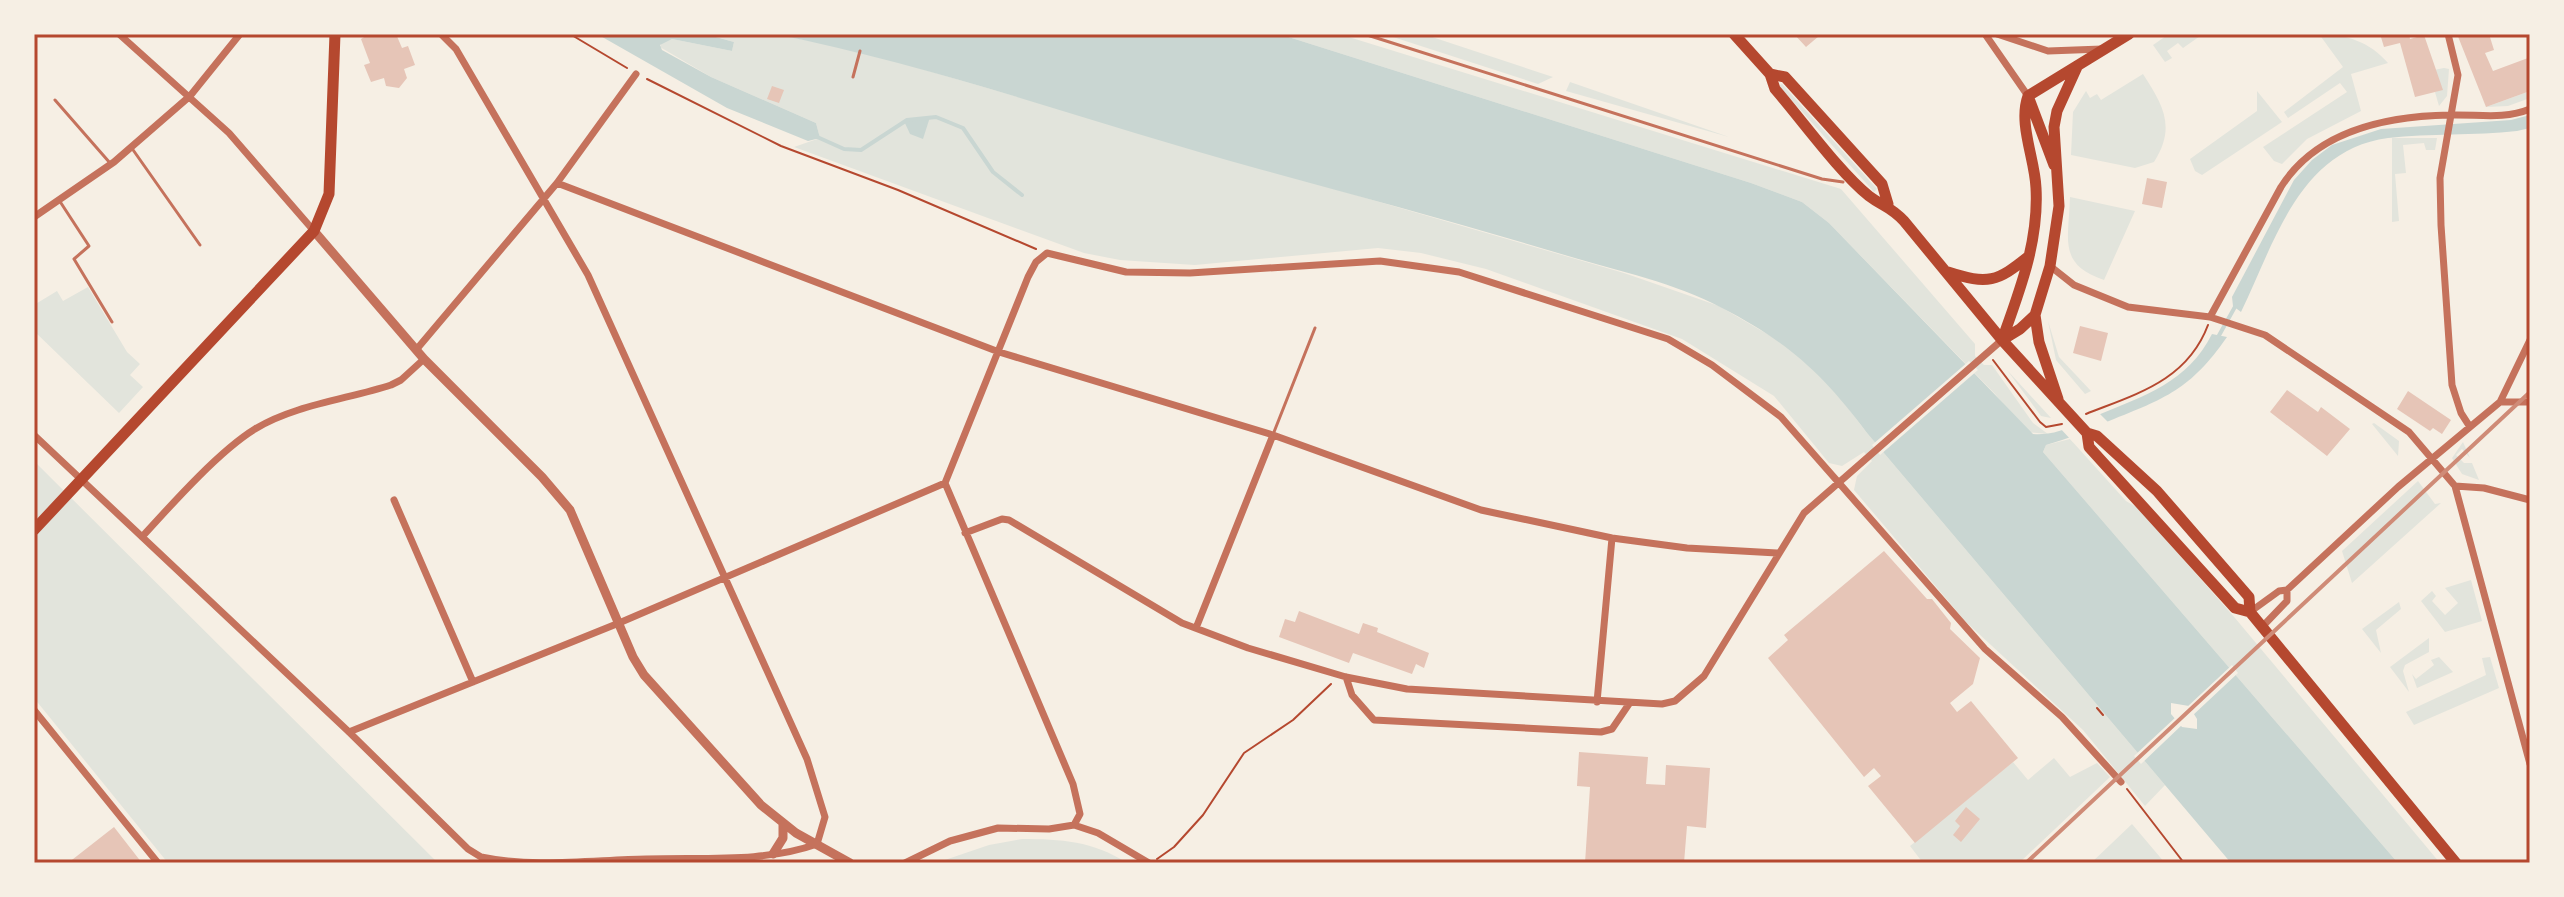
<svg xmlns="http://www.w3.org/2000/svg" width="2564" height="897" font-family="'Crimson Pro',serif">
  <rect width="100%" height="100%" fill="#f6efe4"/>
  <path fill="#e2e4dc" d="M706,34H775L860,51L1624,273L1719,306L1786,345L1829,383L1867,433L2165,785L2145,806L2083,730L1966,622L1854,490L1857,476L1872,461L1864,452L1842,466L1829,463L1774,396L1682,339L1486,269L1421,253L1378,248L1195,265L1120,260L1084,253L794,147L820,138L816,123L711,77L660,47L662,42L672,39L732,51L734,42Z
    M1279,34H1339L1841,189L1975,344V356L1984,365H1992L2033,423L2048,434L2027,432L1995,394L1829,223L1802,202L1751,183Z
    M1393,34H1423L1553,77L1538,84L1393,37Z
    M2169,34H2203L2183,48L2178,43L2167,51L2172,58L2165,62L2153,45Z
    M2319,34C2346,34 2370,42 2388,63L2351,74L2361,111L2307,139L2282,164L2274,161L2263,147L2347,92L2340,83L2288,118L2284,112L2343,67Z
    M2444,68L2449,69L2447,96L2439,106L2435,92L2442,89L2434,70Z
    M2143,74C2162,104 2177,126 2154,162L2135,168L2071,155L2073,112L2086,91L2090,98L2097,94L2101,100Z
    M1570,82L1729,137L1566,91Z
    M1782,84L1877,189L1874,192L1779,86Z
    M2257,91L2282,122L2202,175L2195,171L2190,159L2257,111Z
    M2530,91V98L2508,106L2486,107Z
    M2392,138H2437L2435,150H2426L2424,143L2403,145L2406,173L2395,174L2399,221L2392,222Z
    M2070,197L2135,211L2104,280C2057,264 2069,239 2070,197Z
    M88,287L127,352L140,364L130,375L143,387L119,413L34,331V305L57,291L63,301Z
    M2048,321L2059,357L2091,391L2085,394L2056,360Z
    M2007,370L2051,418L2041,416Z
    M2374,423L2399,441L2398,456L2372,424Z
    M2070,439L2126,501L2138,508L2235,618L2440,863H2398L2043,452L2046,445Z
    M2463,442L2470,458L2462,449L2456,455L2464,463H2472L2479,480L2462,474L2452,458Z
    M34,461L438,863H168L34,698Z
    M2418,481L2435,504L2441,503L2352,583L2342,551Z
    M2471,580L2482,621L2445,632L2421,601L2432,591L2436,596L2432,601L2445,615L2458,603L2445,588Z
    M2399,602L2401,609L2376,630L2381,653L2362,629Z
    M2429,638V652L2405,665L2403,671L2409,692L2390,667Z
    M2439,657L2453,672L2417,688L2412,674L2416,679L2434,665L2431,660Z
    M2490,657L2499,688L2414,725L2406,712L2486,675L2482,658Z
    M2054,758L2070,777L2097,763L2110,777L2019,863H1923L1910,846L2013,762L2028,780Z
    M2132,824L2165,863H2091Z
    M1022,839C1061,839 1093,841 1127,863H936L989,845Z"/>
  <path fill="#c9d6d2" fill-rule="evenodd" d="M597,34H705L734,42L732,51L672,39L660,45L662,50L711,77L816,123L820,138L808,141L727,108Z
    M775,34H1279L1751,183L1802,202L1829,223L2033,434C2057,436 2077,424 2098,415C2144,396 2188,382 2212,334L2227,337C2190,390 2166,398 2109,421C2088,430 2068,439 2046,445L2043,452L2398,863H2231L1867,433C1823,374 1788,342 1722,308C1676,283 1618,271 1568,256C1465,225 1362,197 1259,169C1098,125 939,67 775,34ZM2171,703L2189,706L2197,719V729L2182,727L2171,714Z
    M2530,115V128L2517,131C2474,136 2430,133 2388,138C2299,150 2275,242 2241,312L2233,306L2232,297L2294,180L2312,160L2332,145L2381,129L2511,120Z
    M930,117L923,139L910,134L904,121Z"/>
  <path fill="#f6efe4" d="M1969,361L1978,370L1880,455L1872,445Z
    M2097,411L2111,425L2073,442L2059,427Z
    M2232,665L2238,673L2192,716L2186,708Z
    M2177,716L2184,723L2141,764L2134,756Z"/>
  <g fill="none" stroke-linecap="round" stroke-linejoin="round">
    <path stroke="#c9d6d2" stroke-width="4" d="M815,136L844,149L861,150L907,120L936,117L963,128L993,172L1022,195
      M2217,339L2236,305"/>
  </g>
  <path fill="#e6c5b7" d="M369,34H396L402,48L408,46L415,65L404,69L407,78L399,88L386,86L384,78L371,82L364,65L370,63L361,39Z
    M1794,34H1817L1819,36L1806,47Z
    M2380,34H2409L2410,39L2424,35L2443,90L2415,97L2400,43L2384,47Z
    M2457,34H2489L2494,50L2485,53L2493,71L2528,58L2530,91L2486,107Z
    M772,86L784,90L779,103L767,99Z
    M2147,178L2167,182L2162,208L2142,204Z
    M2080,326L2108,333L2101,361L2073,353Z
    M2287,390L2318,412L2321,407L2350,429L2327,456L2270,412Z
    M2408,391L2451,420L2442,434L2433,428L2430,431L2397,409Z
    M1884,551L1927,599H1932L1951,623L1950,629L1980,658L1973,684L1950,703L1957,712L1971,701L2018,758L1915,843L1868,786L1881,776L1874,768L1864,777L1768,658L1788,640L1784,635Z
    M1299,611L1359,634L1363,623L1378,628L1377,632L1429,653L1424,668L1416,664L1412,674L1353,653L1349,663L1279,637L1285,619L1295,622Z
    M1579,752L1648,757L1646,784L1665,785L1666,765L1710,768L1706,828L1687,826L1684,863H1585L1590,787L1577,786Z
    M1966,807L1980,819L1961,842L1953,835L1960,826L1955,821Z
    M114,827L142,863H68Z"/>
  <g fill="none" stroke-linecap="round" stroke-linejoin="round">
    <path stroke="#b5482f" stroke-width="2" d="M570,34L627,68
      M647,79L781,146L898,190L1036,249
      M1993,360L2040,422L2046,427L2062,424
      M2086,414C2136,394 2187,381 2208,325
      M2097,708L2103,715
      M2127,789L2184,863
      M1157,859L1174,847L1203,815L1244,753L1293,720L1331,684"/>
    <path stroke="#c5725c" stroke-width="3" d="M1364,34L1822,179L1843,182
      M853,77L860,51
      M55,100L110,163
      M131,147L200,245
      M59,200L89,246L74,259L112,322
      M1274,432L1315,328"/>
    <path stroke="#c5725c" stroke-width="7" d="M119,34L229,133L314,231
      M1985,34L2028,96
      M1997,34L2048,51L2102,49
      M2448,34L2458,75L2440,178L2441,225L2452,385L2461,413L2470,427
      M557,183L999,352L1273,435L1481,510L1612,538L1687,548L1777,553
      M34,217L114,162L190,96L240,34
      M2050,266L2074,285L2128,307L2210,317L2265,335L2409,432L2455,486L2530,764
      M2210,317L2281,187C2317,130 2386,116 2450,115C2478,114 2503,120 2530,109
      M416,350L557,183L636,74
      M2500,402H2530
      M34,435L349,732L468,849L481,857C533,868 593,860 646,859C702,857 764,863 817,844L825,817L807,759L588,275L456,49L441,34
      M945,483L1073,784L1080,814L1074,825
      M2455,486L2484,488L2530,500
      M394,500L473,682
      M965,533L1002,519L1009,520L1182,623L1248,648L1346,677L1407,689L1662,704L1675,701L1704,676L1804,513L2002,340
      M142,537C171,505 219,451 255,429C294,405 348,399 391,385L401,380L424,359
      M2250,612L2279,591L2287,590L2398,487L2500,402L2530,340
      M2262,627L2287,601V590
      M1196,628L1273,435
      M1346,677L1352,695L1374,720L1601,732L1612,729L1629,704
      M1597,702L1612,538
      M34,710L158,863
      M349,732L619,623L945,483L1028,277L1036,262L1047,253L1126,272L1190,273L1380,261L1459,272L1668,339L1712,365L1781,417L1985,649L2062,717L2121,782
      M905,863L950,841L998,828L1049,829L1074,825L1098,833L1149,863"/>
    <path stroke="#c5725c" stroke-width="9" d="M314,231L424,359L542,477L570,510L633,657L644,675L761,805L796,833L850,863
      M773,854L783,838V823"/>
    <path stroke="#b5482f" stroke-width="11" d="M1734,34L1770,74L1775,89C1801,119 1840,173 1869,196C1882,206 1890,206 1904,221L2002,340L2087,433L2097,436L2157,491L2249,597L2250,612L2456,863
      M1770,74L1785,77L1882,184L1888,204
      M2028,96L2129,34
      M2028,96L2054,165
      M1948,272C1988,285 1997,282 2029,256
      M2035,315L2039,342L2058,399
      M2002,340L2020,329L2035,315L2050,266L2059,206L2054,127L2057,111L2077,67
      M2002,340C2020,290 2039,241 2036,188C2035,159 2018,124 2028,96
      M2087,433L2089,447L2235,608L2250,612
      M34,530L314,231L329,194L335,34"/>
    <path stroke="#cf8b77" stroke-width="4" d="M2026,863L2530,392"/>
  </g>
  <rect width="2564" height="897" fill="none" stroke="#f6efe4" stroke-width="72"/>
  <rect x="36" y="36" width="2492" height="825" fill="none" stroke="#b5482f" stroke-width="3"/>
</svg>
